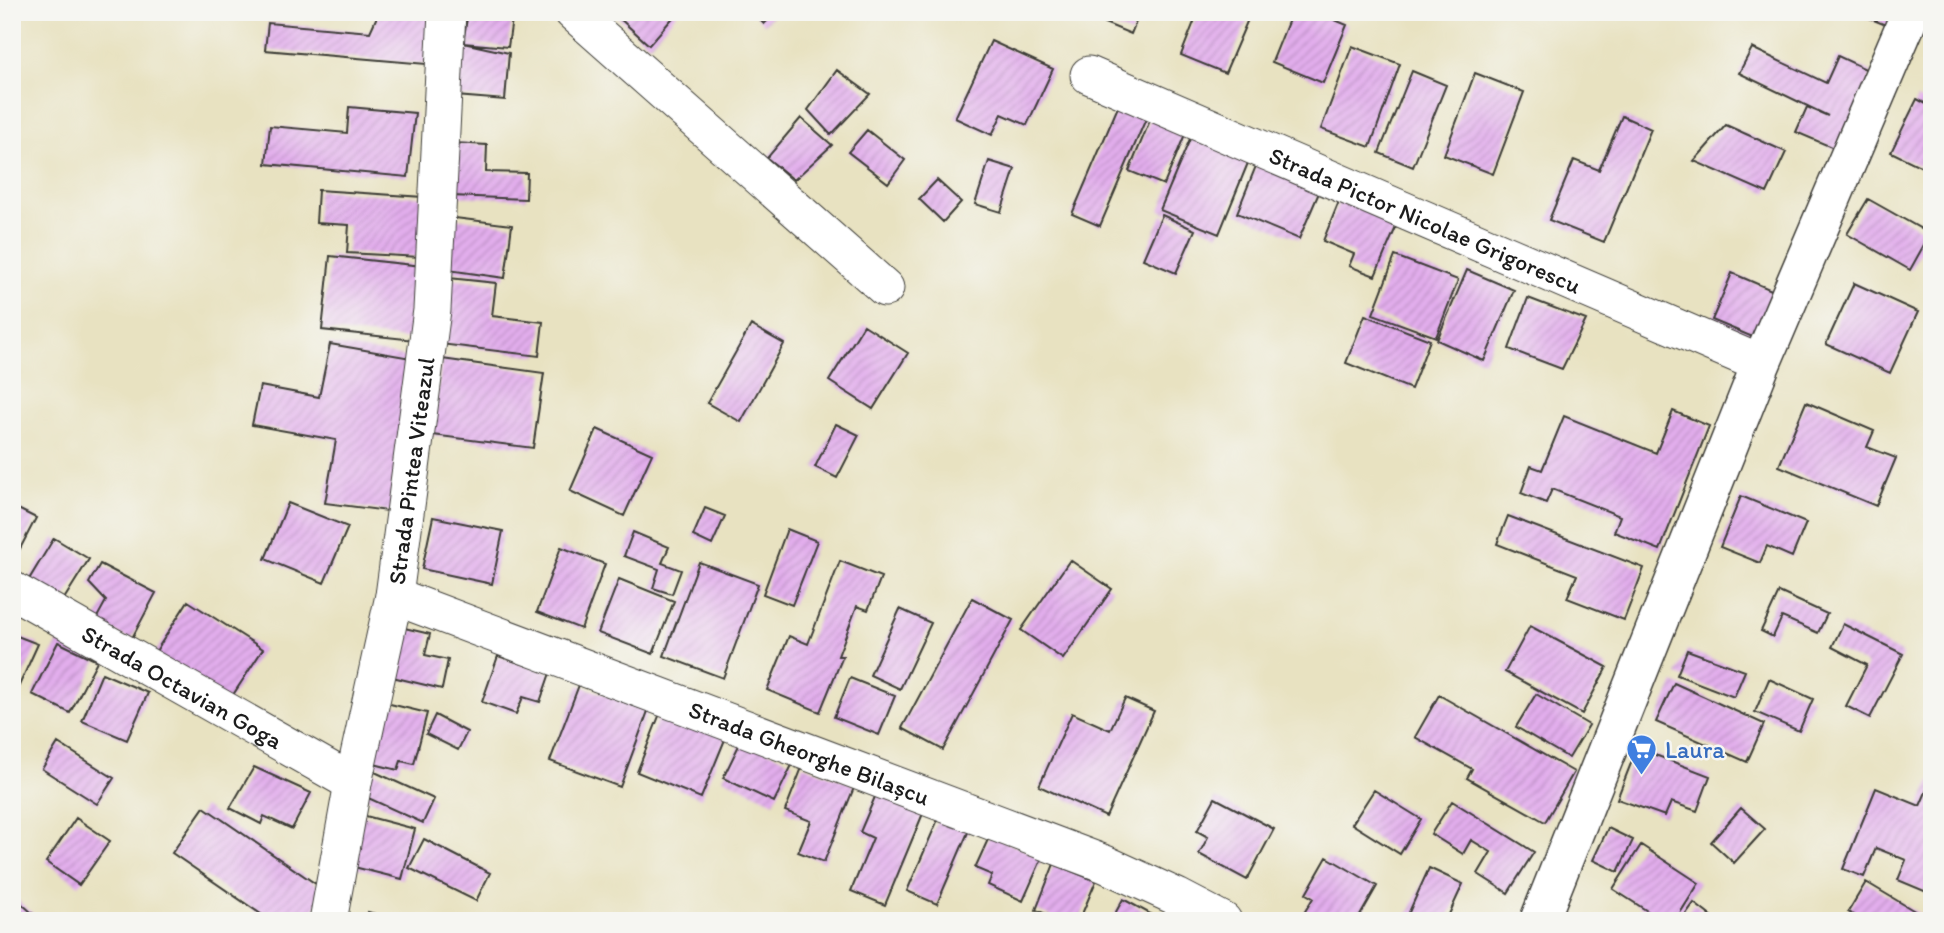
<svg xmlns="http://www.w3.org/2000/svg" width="1944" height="933" font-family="Itim,sans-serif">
  <defs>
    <pattern id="building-hatch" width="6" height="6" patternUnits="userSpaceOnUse" patternTransform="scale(1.75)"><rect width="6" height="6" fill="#e2adec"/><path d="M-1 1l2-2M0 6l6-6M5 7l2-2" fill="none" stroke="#c194ca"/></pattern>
  </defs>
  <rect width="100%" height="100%" fill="#f6f6f2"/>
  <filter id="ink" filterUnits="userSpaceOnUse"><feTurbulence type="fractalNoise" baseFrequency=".0143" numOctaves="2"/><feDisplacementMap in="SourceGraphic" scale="14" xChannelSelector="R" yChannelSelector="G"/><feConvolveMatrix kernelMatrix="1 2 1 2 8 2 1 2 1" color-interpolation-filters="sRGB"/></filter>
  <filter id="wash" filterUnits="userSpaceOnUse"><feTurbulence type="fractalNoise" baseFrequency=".00686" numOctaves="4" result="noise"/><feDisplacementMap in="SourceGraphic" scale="28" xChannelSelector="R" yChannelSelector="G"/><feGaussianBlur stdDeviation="1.57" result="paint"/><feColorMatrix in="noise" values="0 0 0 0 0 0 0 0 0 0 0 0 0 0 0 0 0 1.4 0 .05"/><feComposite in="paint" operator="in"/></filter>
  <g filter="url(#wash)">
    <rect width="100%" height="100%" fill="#e8e2c1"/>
    <g id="blocks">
      <path fill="url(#building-hatch)" d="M379,12H432L426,64L265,50L268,23L370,32Z
        M468,12H513L508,47L463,43L509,53L505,100L456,96L463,43Z
        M620,12H678L649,45L617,16Z
        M752,12H776L764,24Z
        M1078,12H1140L1131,34Z
        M1198,12H1237L1249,17L1225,73L1181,55Z
        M1292,12H1316L1347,25L1323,83L1272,62Z
        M1854,12H1893L1888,26Z
        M991,41L1053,69L1027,125L1002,114L992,135L955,118Z
        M1352,46L1400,64L1370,147L1321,129Z
        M1752,48L1826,83L1838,56L1872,72L1843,152L1796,132L1807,107L1828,116L1739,73Z
        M837,70L870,94L831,135L808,110Z
        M1412,71L1446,85L1413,167L1379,153Z
        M1475,73L1524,92L1493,174L1444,155Z
        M1917,99L1932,107V172L1891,152Z
        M1120,102L1148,114L1100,226L1072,214Z
        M349,107L415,113L408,177L266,164L270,126L347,133Z
        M1153,113L1188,127L1164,185L1129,171Z
        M1622,116L1651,129L1604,242L1549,220L1574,160L1599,170Z
        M801,118L832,145L794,180L767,158Z
        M1726,125L1786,152L1767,193L1694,161Z
        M867,130L905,160L888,183L848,152Z
        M1192,134L1250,158L1219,234L1160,210Z
        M454,143L487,145L486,172L527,173L526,199L452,196Z
        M989,161L1015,169L1001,212L975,204Z
        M1258,161L1321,188L1299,239L1237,213Z
        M937,180L961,202L943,222L919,199Z
        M318,190L423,197L420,257L347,253L349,225L316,223Z
        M1342,194L1400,218L1375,276L1349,266L1354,254L1323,241Z
        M1868,199L1930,234L1910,270L1847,234Z
        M1162,215L1195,230L1176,273L1143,259Z
        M455,218L512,225L505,278L448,270Z
        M330,256L422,266L414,340L322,330Z
        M1395,256L1458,280L1436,337L1373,314Z
        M1467,270L1514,290L1484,361L1437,340Z
        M1732,273L1774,291L1755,338L1712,320Z
        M449,278L496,283L492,316L543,322L539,356L440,344Z
        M1854,283L1918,312L1890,373L1826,344Z
        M1528,298L1586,320L1562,369L1509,349Z
        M1365,315L1430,340L1411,389L1346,363Z
        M751,325L784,344L741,422L707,403Z
        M864,325L908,353L873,409L829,381Z
        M330,344L417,359L395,512L325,503L336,440L252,425L260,386L319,397Z
        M442,359L544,373L533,448L432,435Z
        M1806,402L1874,431L1867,447L1896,458L1876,506L1779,466Z
        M1673,411L1709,426L1660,550L1614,532L1620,516L1552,489L1546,503L1521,493L1531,466L1542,470L1564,416L1656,453Z
        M836,424L859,435L837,478L815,467Z
        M597,429L652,454L624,516L570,491Z
        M1741,496L1806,523L1792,557L1767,546L1760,563L1720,547Z
        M288,503L348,527L324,583L265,559Z
        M12,506L36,518L12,564Z
        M705,508L725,516L712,545L693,536Z
        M1508,516L1644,568L1624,620L1567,598L1577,575L1497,544Z
        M433,517L503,531L492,584L422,569Z
        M787,529L817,541L792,605L763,594Z
        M633,532L669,547L662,563L681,570L672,594L653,588L659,569L624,556Z
        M54,538L89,559L59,607L25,586Z
        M561,547L605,564L581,629L537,612Z
        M1070,560L1112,589L1063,659L1021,630Z
        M840,561L881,577L868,610L857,606L838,656H843L820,712L767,690L789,636L808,644Z
        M699,562L758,584L723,678L664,656Z
        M100,564L156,593L131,640L95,621L106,601L89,583Z
        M619,579L674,601L653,654L598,633Z
        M1779,592L1827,614L1818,633L1782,617L1773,637L1761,631Z
        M972,598L1013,620L943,750L902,728Z
        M188,601L263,649L225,707L151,659Z
        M900,609L931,623L900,689L870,675Z
        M1843,624L1903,654L1870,718L1846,706L1867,665L1832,647Z
        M396,626L430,634L425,655L448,660L442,689L384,675Z
        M1530,626L1607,667L1582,714L1505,672Z
        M12,634L38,644L18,688L12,685Z
        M58,642L97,661L70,713L32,694Z
        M1687,650L1745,671L1734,697L1677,675Z
        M498,656L550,673L540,702L523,697L516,714L482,702Z
        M102,673L148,693L127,740L82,721Z
        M850,678L895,696L879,735L834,717Z
        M1769,679L1813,699L1799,731L1755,712Z
        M1674,683L1764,724L1747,762L1656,722Z
        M579,685L648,711L620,787L550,761Z
        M1536,694L1589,725L1569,758L1516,727Z
        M1439,695L1574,772L1545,822L1467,778L1472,769L1415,737Z
        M1125,698L1154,711L1106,817L1039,786L1072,713L1110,730Z
        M386,703L427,713L414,764L401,761L398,770L370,763Z
        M661,711L726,737L701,798L637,772Z
        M435,715L467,732L458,750L426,734Z
        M742,739L793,763L774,802L723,778Z
        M58,743L114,778L97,804L42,769Z
        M1637,748L1710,776L1697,811L1671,802L1665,816L1617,799Z
        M803,765L855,785L824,862L798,852L811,821L785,811Z
        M254,767L311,793L292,829L264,816L261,824L230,808Z
        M366,768L434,799L423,823L355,792Z
        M1932,778V885L1929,893L1898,880L1906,860L1876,848L1864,877L1843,869L1876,788L1920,806Z
        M1374,790L1421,819L1400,854L1352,824Z
        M877,792L924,811L885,905L851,891L873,838L860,832Z
        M1215,798L1274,829L1247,880L1199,854L1208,837L1197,831Z
        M1452,801L1534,852L1508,893L1478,874L1491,852L1471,840L1463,854L1431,834Z
        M204,807L326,891L306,921H271L172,853Z
        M1741,808L1765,829L1734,863L1711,842Z
        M358,814L415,829L402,879L346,865Z
        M939,817L969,830L937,904L907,891Z
        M76,818L110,841L79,885L46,862Z
        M1608,828L1633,840L1618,872L1593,860Z
        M990,835L1042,858L1023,901L988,885L992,875L975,868Z
        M424,839L490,873L476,901L409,868Z
        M1641,845L1699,883L1675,921H1663L1613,889Z
        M1327,857L1377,886L1357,921H1319L1304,913L1313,898L1306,894Z
        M1054,864L1096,881L1079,921H1049L1051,916L1036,910Z
        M1429,868L1463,884L1446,921H1405Z
        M1866,882L1923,916L1920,921H1863L1848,912Z
        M12,895L41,921H12Z
        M1123,899L1158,918L1156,921H1111Z
        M1694,903L1717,921H1681Z
        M368,912L397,920V921H366Z"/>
    </g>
  </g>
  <g filter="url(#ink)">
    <use href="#blocks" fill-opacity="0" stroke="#3b3a35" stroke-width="2"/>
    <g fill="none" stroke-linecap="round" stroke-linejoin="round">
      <defs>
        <g id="minor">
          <path d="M573,12L885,288"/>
          <path id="s1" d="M1089,75L1761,364"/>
          <path id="s2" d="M12,590L353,783"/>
          <path id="s3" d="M394,596L1105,864L1177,897L1223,921"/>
          <path id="s4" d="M328,921L353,783L394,596L432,310L447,12"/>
        </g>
        <path id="secondary" d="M1539,921L1761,364L1911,12"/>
      </defs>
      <use href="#minor" stroke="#3b3a35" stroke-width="39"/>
      <use href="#secondary" stroke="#3b3a35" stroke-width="41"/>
      <use href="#minor" stroke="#fff" stroke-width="37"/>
      <use href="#secondary" stroke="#fff" stroke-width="38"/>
    </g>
  </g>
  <defs>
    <symbol id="supermarket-pin" viewBox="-11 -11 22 30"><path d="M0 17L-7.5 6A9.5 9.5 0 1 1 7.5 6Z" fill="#3f7fe0" stroke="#f6f6f2"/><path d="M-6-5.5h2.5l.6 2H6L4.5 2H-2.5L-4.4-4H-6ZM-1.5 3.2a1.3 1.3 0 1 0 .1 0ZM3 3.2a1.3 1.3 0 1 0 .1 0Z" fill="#fff"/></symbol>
  </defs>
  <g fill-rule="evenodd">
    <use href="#supermarket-pin" x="1624" y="732" width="35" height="47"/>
  </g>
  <g text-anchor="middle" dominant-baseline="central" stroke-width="5" stroke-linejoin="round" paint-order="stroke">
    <g font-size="24" fill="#1c1c1c" stroke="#f6f6f2">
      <text stroke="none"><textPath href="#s1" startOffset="366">Strada Pictor Nicolae Grigorescu</textPath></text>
      <text stroke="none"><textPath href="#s4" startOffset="458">Strada Pintea Viteazul</textPath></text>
      <text stroke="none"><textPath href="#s2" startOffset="196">Strada Octavian Goga</textPath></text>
      <text stroke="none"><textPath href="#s3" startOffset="444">Strada Gheorghe Bilașcu</textPath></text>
    </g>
    <g font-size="24" fill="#366cbe" stroke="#f6f6f2" text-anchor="start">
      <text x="1665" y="749">Laura</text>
    </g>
  </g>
  <rect width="1944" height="933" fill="none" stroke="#f6f6f2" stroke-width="42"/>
</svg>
